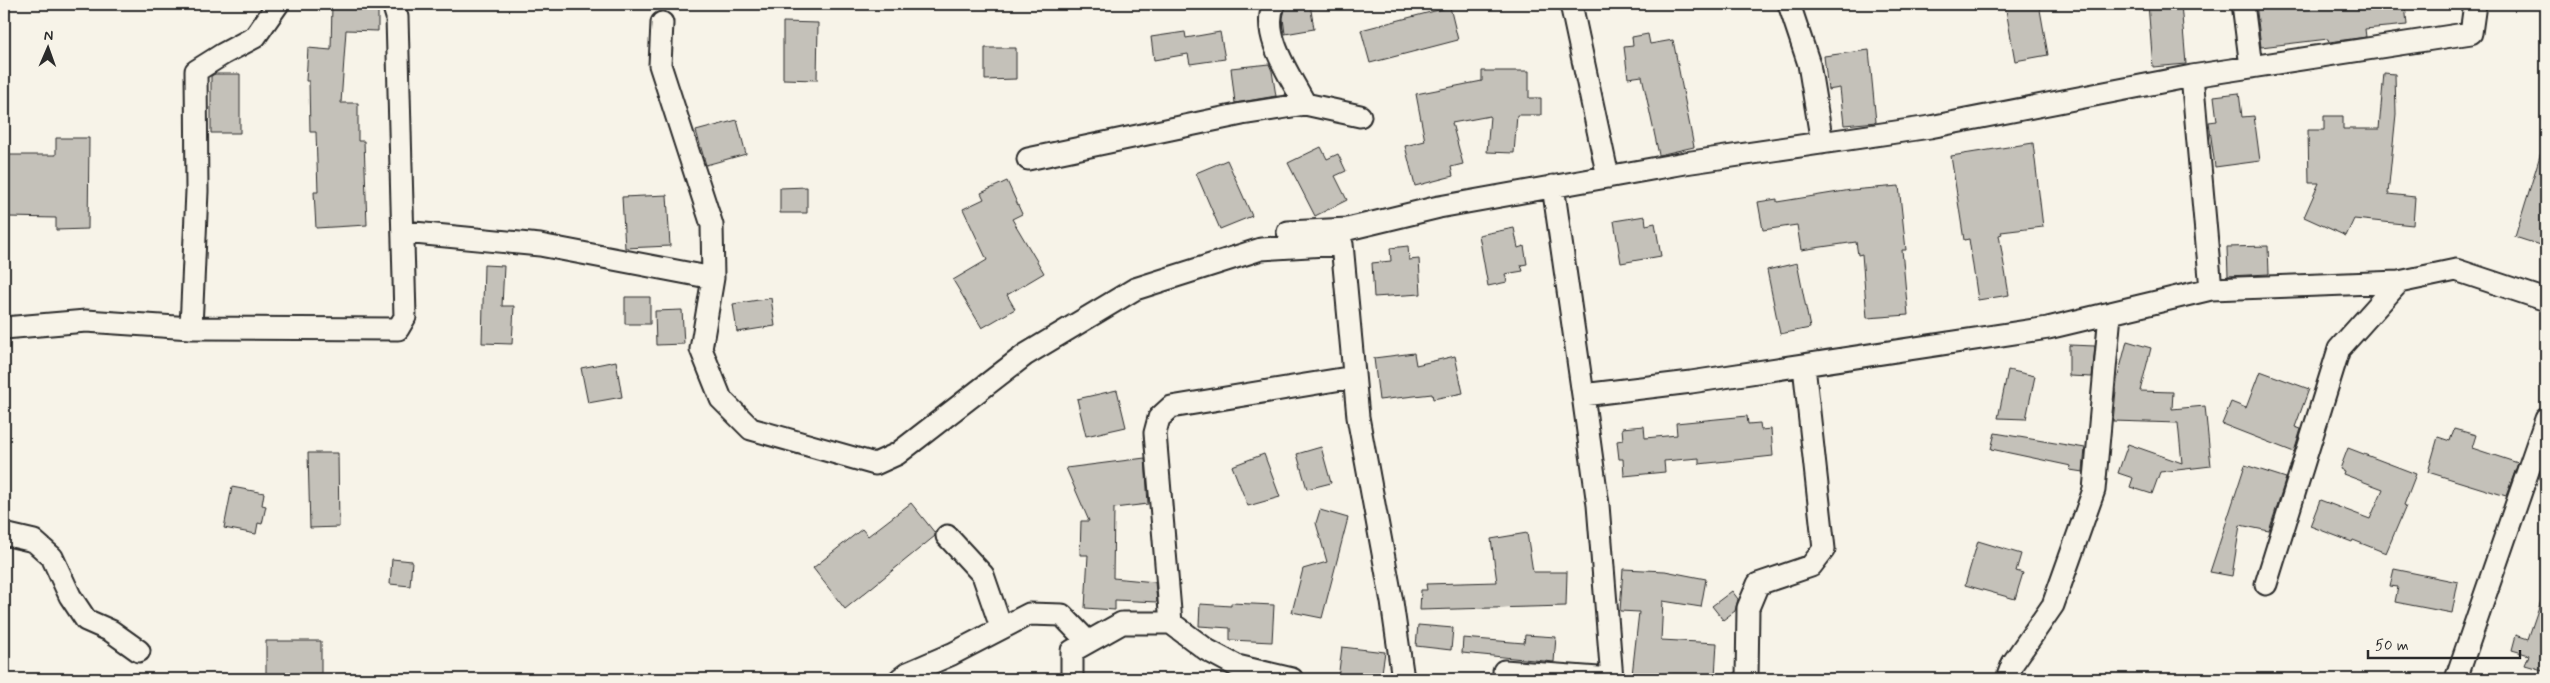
<svg xmlns="http://www.w3.org/2000/svg" width="2550" height="683" font-family="Mynerve,sans-serif">
  <rect width="100%" height="100%" fill="#f7f3e8"/>
  <filter id="ink" filterUnits="userSpaceOnUse"><feTurbulence type="fractalNoise" baseFrequency=".02" numOctaves="2"/><feDisplacementMap in="SourceGraphic" scale="10" xChannelSelector="R" yChannelSelector="G"/><feConvolveMatrix kernelMatrix="1 2 1 2 8 2 1 2 1" color-interpolation-filters="sRGB"/></filter>
  <g filter="url(#ink)">
    <path fill="#c4c1b9" stroke="#2b2b2b" d="M332,4L378,6V31L346,30L341,103H358V141H364L367,225L316,228L314,192H318L316,132H310L309,81H306L308,48L331,50Z
      M1310,4L1314,29L1285,34L1283,18L1286,5Z
      M2005,4H2039L2048,55L2015,61Z
      M2148,4H2181L2186,64L2153,67Z
      M2256,4H2319L2320,7L2345,4H2405L2407,25L2365,29L2366,37L2329,42L2328,39L2261,47Z
      M1450,7L1458,40L1370,63L1361,30Z
      M783,22L818,23L817,80L783,79Z
      M1185,32L1186,38L1220,32L1225,59L1190,64L1188,54L1154,60L1151,37Z
      M1648,34L1650,44L1673,40L1694,147L1659,155L1642,76L1628,78L1624,47L1633,46L1632,37Z
      M985,48H1016V79L985,80Z
      M1869,50L1876,122L1844,125L1840,88L1828,90L1824,56Z
      M1269,64L1272,71L1276,96L1235,103L1231,68Z
      M1482,71H1529V98H1541V115H1517L1514,153L1487,152L1490,116L1452,123L1463,164L1451,167L1453,176L1415,186L1405,146L1425,141L1416,94L1482,81Z
      M2384,73L2395,74L2396,114L2388,194L2415,197L2413,225L2354,219L2346,236L2304,217L2319,183H2309L2308,130H2324V116H2343V129H2379Z
      M215,74H240V133H211V76Z
      M2239,93L2242,117L2254,116L2260,161L2215,167L2209,122L2217,121L2214,96Z
      M737,120L746,154L706,165L696,131Z
      M56,138H89L88,229L56,230V218L9,217V155H56Z
      M2033,143L2043,227L2001,232L2002,234L1999,235L2009,295L1978,300L1969,239L1964,240L1951,156Z
      M1321,147L1327,159L1338,154L1346,171L1335,176L1347,200L1315,216L1288,163Z
      M2542,149H2546V247L2515,237Z
      M1227,160L1252,216L1220,229L1196,173Z
      M1007,181L1022,214L1012,219L1044,273L1007,295L1015,309L982,328L953,280L987,260L963,209L984,199L981,193Z
      M1899,186L1906,250H1902L1908,315L1867,318L1862,254L1858,255L1856,242L1801,250L1797,225L1763,230L1758,202L1777,199V202L1851,190Z
      M807,187V213H780V188Z
      M667,195L670,246L625,248L622,197Z
      M1645,216L1646,225L1655,223L1661,256L1621,263L1614,221Z
      M1514,228L1518,248L1524,246L1527,264L1521,265L1523,271L1505,274L1507,282L1488,286L1479,235Z
      M1408,246L1409,260L1419,259L1421,294L1374,297L1372,263L1391,261L1390,248Z
      M2268,246L2269,274L2228,276L2227,247Z
      M1797,263L1810,328L1780,334L1767,270Z
      M484,265L504,266L502,306H514L512,344L482,343Z
      M625,297H650V324H625Z
      M771,298L775,326L737,332L733,304Z
      M682,310L684,344L656,345L655,311Z
      M2127,341L2151,348L2140,391L2173,392L2172,409L2205,406L2211,466L2160,472L2152,494L2130,487L2133,478L2118,473L2128,444L2182,463L2178,423L2113,421L2117,380Z
      M2069,345L2095,346L2092,377L2069,376Z
      M1414,353L1416,365L1455,356L1463,393L1433,399L1432,394L1379,400L1374,358Z
      M616,361L622,397L588,403L581,368Z
      M2008,370L2035,376L2026,419L1998,418Z
      M2260,371L2309,389L2295,427L2301,429L2294,452L2222,424L2231,402L2246,408Z
      M1117,390L1126,427L1086,436L1077,399Z
      M1747,416L1748,424L1760,423L1761,430L1771,429L1773,456L1699,464V458L1664,461L1665,472L1624,476L1623,459H1619L1617,441L1623,440L1622,428L1644,426L1645,438L1677,435L1676,423Z
      M2454,429L2476,435L2472,448L2518,463L2506,496L2428,472L2438,437L2450,441Z
      M1995,433L2085,448L2083,472L2070,470L2071,466L1991,449Z
      M1321,447L1331,483L1307,489L1297,454Z
      M2348,448L2416,474L2404,505L2406,506L2386,553L2353,540L2352,542L2310,526L2320,500L2370,519L2383,489L2343,474L2344,471L2340,469Z
      M308,453H338L339,527L310,528Z
      M1264,454L1280,497L1248,506L1232,466Z
      M1145,458L1148,504L1114,508L1113,578L1155,582L1157,602L1115,600V610L1085,608L1088,555H1080L1081,521H1089L1066,468Z
      M2245,465L2286,478L2269,531L2240,525L2232,576L2210,572Z
      M232,487L264,493L262,505L266,506L262,524L258,523L256,534L224,528Z
      M911,503L935,533V536L845,609L813,568L862,529L868,536Z
      M1320,510L1348,518L1322,618L1292,612L1303,569L1327,562L1316,523Z
      M1527,533L1533,572H1567L1566,606L1420,610L1421,590H1427L1426,584L1497,582L1491,539Z
      M1978,541L2021,554L2016,571L2023,573L2015,599L1965,585Z
      M392,559L412,561L410,586L390,584Z
      M1623,569L1665,571L1706,579L1701,607L1663,601L1661,640L1717,643L1715,676L1673,674L1672,679L1632,675L1639,612L1620,611Z
      M2394,569L2458,582L2452,613L2395,602L2398,587L2390,586Z
      M1732,591L1738,599L1735,611L1723,620L1712,606Z
      M2544,592L2546,593V671L2525,665L2529,655L2512,650L2516,635L2528,639Z
      M1231,603L1274,605L1272,642L1230,640V628L1199,626L1200,604L1231,606Z
      M1418,625L1453,628L1451,650L1416,646Z
      M1525,635L1556,637L1554,662L1462,653L1463,638L1524,643Z
      M266,641H321V676H266Z
      M1342,647L1385,652L1381,679H1338Z"/>
    <g fill="none" stroke-linecap="round" stroke-linejoin="round">
      <defs>
        <path id="minor" d="M1274,4C1260,35 1291,77 1305,104
          M1571,4L1608,177
          M1789,4L1809,64L1822,143
          M2243,4L2251,67
          M662,23L660,65L712,225L713,278L701,349L721,399L751,429L875,464L897,454L1025,355L1135,289L1261,249L1342,244L1358,417L1392,602L1403,679
          M1028,159L1242,114L1305,104L1360,116
          M1553,186L1583,395
          M404,232L540,245L713,278
          M1288,232L1348,229L1439,207L1685,163L1930,127L2192,76
          M2211,289L2192,76L2471,33L2475,4
          M4,328L86,321L191,328L398,329L405,317L397,17L393,4
          M191,328L197,191L196,71L223,54L255,37L278,4
          M4,534L34,541L52,557L70,596L86,620L111,631L139,651
          M947,536L983,575L1001,627
          M2266,584L2339,349L2399,282
          M1171,623L1155,433L1159,418L1171,407L1354,377
          M900,679L908,673L952,654L1029,614L1062,615L1088,642
          M1072,679V651L1122,623H1171L1207,650L1237,666L1292,679
          M1504,679V671L1612,679L1598,505L1583,395L1691,382L2048,328L2211,289L2399,282L2456,270L2546,300
          M1747,679L1748,608L1758,584L1811,566L1824,549L1804,366
          M2007,679L2013,663L2053,605L2094,490L2110,314
          M2456,679L2546,419"/>
      </defs>
      <use href="#minor" stroke="#2b2b2b" stroke-width="25"/>
      <use href="#minor" stroke="#f7f3e8" stroke-width="21"/>
    </g>
  </g>
  <rect width="2550" height="683" fill="none" stroke="#f7f3e8" stroke-width="20"/>
  <rect x="10" y="10" width="2530" height="663" fill="none" stroke="#2b2b2b" stroke-width="2" filter="url(#ink)"/>
  <g transform="translate(48 48) rotate(2)" stroke="#f7f3e8" stroke-width="4" paint-order="stroke">
  <path d="M0-4L9 19L0 12L-9 19Z" fill="#2b2b2b"/>
  <text y="-8" font-size="14" font-weight="bold" text-anchor="middle" fill="#2b2b2b">N</text>
  </g>
  <path d="M2368 650v8h152v-8" fill="none" stroke="#2b2b2b" stroke-width="2.5"/>
  <text x="2375" y="650" font-size="15" fill="#2b2b2b" stroke="#f7f3e8" stroke-width="4" paint-order="stroke">50 m</text>
</svg>
